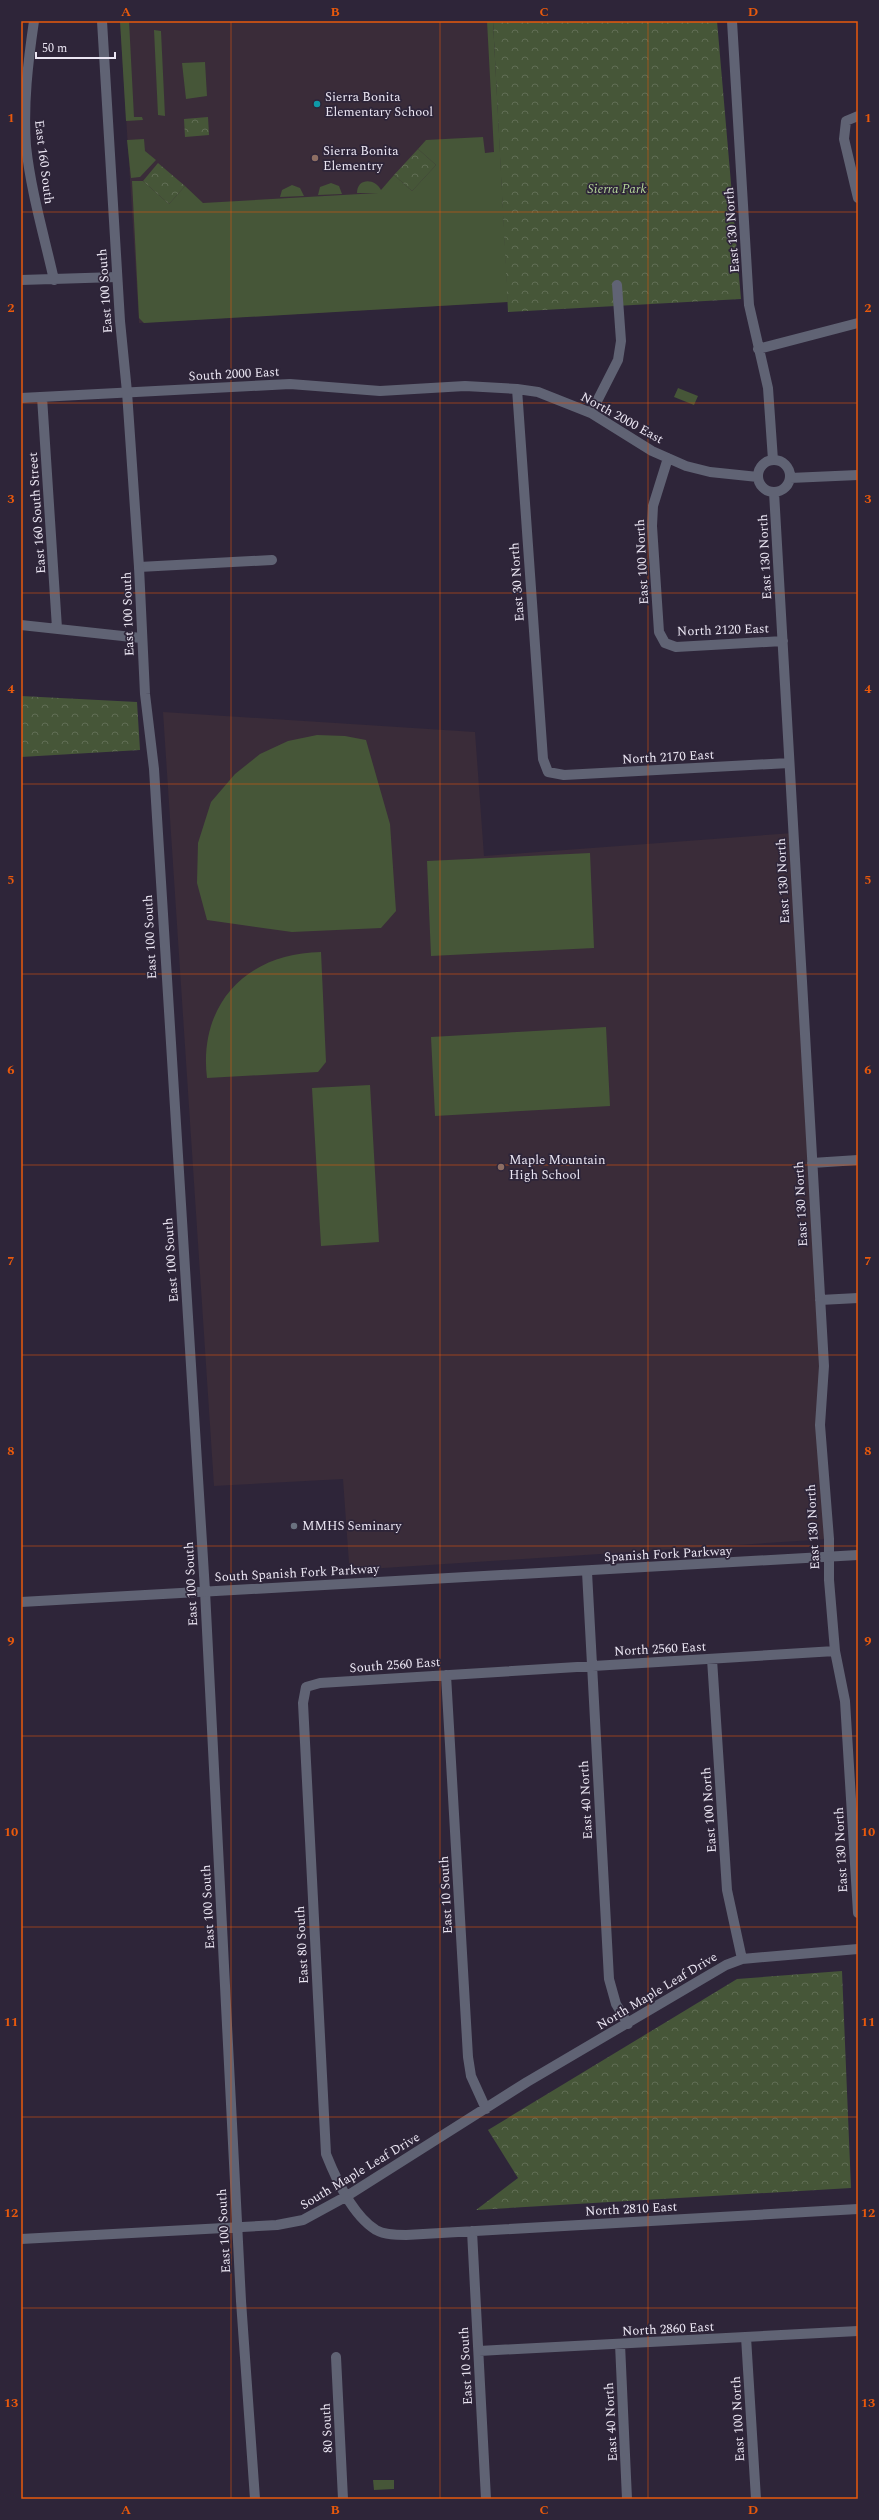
<svg xmlns="http://www.w3.org/2000/svg" width="879" height="2520" font-family="Spectral,serif">
  <defs>
    <pattern id="park-crowns" width="20" height="18" patternUnits="userSpaceOnUse"><rect width="20" height="18" fill="#465638"/><path d="M2 6a3 3 0 1 1 6 0M12 15a3 3 0 1 1 6 0" fill="none" stroke="#616e55"/></pattern>
  </defs>
  <rect width="100%" height="100%" fill="#2e2539"/>
  <path fill="#3a2c39" d="M120,21H493L508,302L139,323Z
    M163,712L475,732L484,856L793,833L829,1539L353,1570L349,1563L343,1479L214,1486Z"/>
  <path fill="#465638" d="M120,21H129L134,117H142L143,120L126,121Z
    M487,21H493L508,302L144,323L139,318L132,181H143L169,204L185,186L203,203L378,193H357C357,178 375,178 381,190L394,175L412,191L436,165L418,149L426,140L483,137L485,153L494,152Z
    M154,30L161,31L165,116L158,115Z
    M205,62L207,96L186,99L182,63Z
    M144,139L145,151L156,160L140,177L131,178L127,140Z
    M331,183L339,186L342,194L318,195L320,187Z
    M292,185L300,188L304,196L280,197L282,190Z
    M678,388L698,396L694,405L674,397Z
    M317,735L345,736L366,740L390,824L396,911L381,928L292,932L207,920L197,883L198,843L211,802L235,774L260,754L288,741Z
    M590,853L594,948L431,956L427,861Z
    M321,952L326,1062L318,1072L207,1078C198,1004 247,953 321,952Z
    M606,1027L610,1106L435,1116L431,1037Z
    M370,1085L379,1242L321,1246L312,1088Z
    M373,2480H394V2489L374,2490Z"/>
  <path fill="url(#park-crowns)" d="M493,21H717L741,299L508,312Z
    M208,117L209,135L185,137L184,119Z
    M418,149L436,165L412,191L394,175Z
    M158,163L185,186L169,204L143,181Z
    M21,696L137,702L140,750L21,757Z
    M842,1971L851,2188L476,2210L518,2178L488,2130L737,1979Z"/>
  <g fill="none" stroke-linecap="round" stroke-linejoin="round">
    <path stroke="#606374" stroke-width="10" d="M34,21C28,62 23,104 26,146C31,192 44,235 54,280
      M732,21L749,305L768,388L773,460
      M858,116L846,121L844,139L858,198
      M21,280L117,277
      M758,349L858,323
      M517,389L543,759L548,772L564,775L789,763
      M42,397L57,628
      M21,398L290,384L380,391L465,386L517,389L538,392L591,413L652,451L686,466L710,472L758,477
      M591,413L618,360L621,341L617,285
      M668,458L653,506L652,526L659,632L665,643L676,647L783,641
      M758 476a16 16 0 1 1 32 0a16 16 0 1 1-32 0Z
      M790,478L858,475
      M774,492L824,1366L820,1425L829,1539V1580L835,1651L845,1701L858,1913
      M139,567L272,560
      M21,625L141,638
      M812,1163L858,1160
      M820,1300L858,1298
      M587,1572L609,1979L616,2004L628,2024
      M205,1591L241,2301L255,2499
      M835,1651L320,1683L306,1687L303,1703L326,2154C336,2179 352,2215 376,2230C385,2235 397,2235 406,2235L858,2209
      M712,1659L727,1890L742,1959
      M446,1675L468,2057L471,2076L486,2109
      M472,2231L486,2499
      M21,2239L277,2225L303,2220L347,2196L527,2082L726,1965L742,1959L858,1949
      M746,2337L756,2499
      M620,2344L627,2499
      M479,2351L858,2331
      M336,2357L343,2499"/>
    <path stroke="#606374" stroke-width="10" d="M102,21L120,321L127,392L139,567L145,694L154,769L205,1591
      M21,1602L858,1555"/>
  </g>
  <path fill="none" stroke="#e8590c" stroke-width="1" stroke-opacity="0.55" d="M231,21V2499M440,21V2499M648,21V2499M21,212H858M21,403H858M21,593H858M21,784H858M21,974H858M21,1165H858M21,1355H858M21,1546H858M21,1736H858M21,1927H858M21,2117H858M21,2308H858"/>
  <circle fill="#0f9aa8" stroke="#2e2539" stroke-width="1.5" cx="317" cy="104" r="4"/>
  <g fill="#8d6e63" stroke="#2e2539" stroke-width="1.5">
    <circle cx="315" cy="158" r="4"/>
    <circle cx="501" cy="1167" r="4"/>
  </g>
  <circle fill="#6b7280" stroke="#2e2539" stroke-width="1.5" cx="294" cy="1526" r="4"/>
  <g text-anchor="middle" dominant-baseline="central" stroke-width="3.5" stroke-linejoin="round" paint-order="stroke">
    <g font-size="13" fill="#ebe6f3" stroke="#2e2539" text-anchor="start">
      <text x="325" y="97">Sierra Bonita<tspan x="325" dy="15">Elementary School</tspan></text>
      <text x="323" y="151">Sierra Bonita<tspan x="323" dy="15">Elementry</tspan></text>
      <text x="509" y="1160">Maple Mountain<tspan x="509" dy="15">High School</tspan></text>
      <text x="302" y="1526">MMHS Seminary</text>
    </g>
    <g font-size="13" fill="#ebe6f3" stroke="#2e2539">
      <text transform="translate(44 162) rotate(83)">East 160 South</text>
      <text transform="translate(732 230) rotate(-94)">East 130 North</text>
      <text transform="translate(105 291) rotate(-94)">East 100 South</text>
      <text transform="translate(234 374) rotate(-3)">South 2000 East</text>
      <text transform="translate(622 418) rotate(29)">North 2000 East</text>
      <text transform="translate(37 513) rotate(-94)">East 160 South Street</text>
      <text transform="translate(765 557) rotate(-93)">East 130 North</text>
      <text transform="translate(642 562) rotate(-93)">East 100 North</text>
      <text transform="translate(517 582) rotate(-94)">East 30 North</text>
      <text transform="translate(128 614) rotate(-92)">East 100 South</text>
      <text transform="translate(723 630) rotate(-2)">North 2120 East</text>
      <text transform="translate(668 757) rotate(-3)">North 2170 East</text>
      <text transform="translate(783 881) rotate(-93)">East 130 North</text>
      <text transform="translate(150 937) rotate(-93)">East 100 South</text>
      <text transform="translate(801 1204) rotate(-93)">East 130 North</text>
      <text transform="translate(171 1260) rotate(-94)">East 100 South</text>
      <text transform="translate(813 1527) rotate(-93)">East 130 North</text>
      <text transform="translate(668 1554) rotate(-3)">Spanish Fork Parkway</text>
      <text transform="translate(297 1573) rotate(-3)">South Spanish Fork Parkway</text>
      <text transform="translate(191 1584) rotate(-93)">East 100 South</text>
      <text transform="translate(660 1649) rotate(-3)">North 2560 East</text>
      <text transform="translate(395 1665) rotate(-4)">South 2560 East</text>
      <text transform="translate(586 1800) rotate(-93)">East 40 North</text>
      <text transform="translate(709 1810) rotate(-94)">East 100 North</text>
      <text transform="translate(841 1850) rotate(-93)">East 130 North</text>
      <text transform="translate(446 1895) rotate(-93)">East 10 South</text>
      <text transform="translate(208 1907) rotate(-93)">East 100 South</text>
      <text transform="translate(302 1945) rotate(-93)">East 80 South</text>
      <text transform="translate(657 1991) rotate(-31)">North Maple Leaf Drive</text>
      <text transform="translate(360 2171) rotate(-31)">South Maple Leaf Drive</text>
      <text transform="translate(631 2209) rotate(-3)">North 2810 East</text>
      <text transform="translate(224 2231) rotate(-93)">East 100 South</text>
      <text transform="translate(668 2329) rotate(-3)">North 2860 East</text>
      <text transform="translate(466 2366) rotate(-93)">East 10 South</text>
      <text transform="translate(738 2419) rotate(-93)">East 100 North</text>
      <text transform="translate(611 2422) rotate(-93)">East 40 North</text>
      <text transform="translate(327 2428) rotate(-93)">80 South</text>
    </g>
    <g font-size="13" font-style="italic" fill="#b4d698" stroke="#2e2539">
      <text x="617" y="189">Sierra Park</text>
    </g>
  </g>
  <rect width="879" height="2520" fill="none" stroke="#2e2539" stroke-width="44"/>
  <path d="M36 52v6h79v-6" fill="none" stroke="#ebe6f3" stroke-width="2"/>
  <text x="42" y="52" font-size="12" fill="#ebe6f3" stroke="#2e2539" stroke-width="3" paint-order="stroke">50 m</text>
  <rect x="22" y="22" width="835" height="2476" fill="none" stroke="#e8590c" stroke-width="1.5"/>
  <g font-size="13" text-anchor="middle" font-weight="bold" fill="#e8590c">
    <text x="126" y="16">A</text>
    <text x="335" y="16">B</text>
    <text x="544" y="16">C</text>
    <text x="753" y="16">D</text>
    <text x="11" y="122">1</text>
    <text x="868" y="122">1</text>
    <text x="11" y="312">2</text>
    <text x="868" y="312">2</text>
    <text x="11" y="503">3</text>
    <text x="868" y="503">3</text>
    <text x="11" y="693">4</text>
    <text x="868" y="693">4</text>
    <text x="11" y="884">5</text>
    <text x="868" y="884">5</text>
    <text x="11" y="1074">6</text>
    <text x="868" y="1074">6</text>
    <text x="11" y="1265">7</text>
    <text x="868" y="1265">7</text>
    <text x="11" y="1455">8</text>
    <text x="868" y="1455">8</text>
    <text x="11" y="1645">9</text>
    <text x="868" y="1645">9</text>
    <text x="11" y="1836">10</text>
    <text x="868" y="1836">10</text>
    <text x="11" y="2026">11</text>
    <text x="868" y="2026">11</text>
    <text x="11" y="2217">12</text>
    <text x="868" y="2217">12</text>
    <text x="11" y="2407">13</text>
    <text x="868" y="2407">13</text>
    <text x="126" y="2514">A</text>
    <text x="335" y="2514">B</text>
    <text x="544" y="2514">C</text>
    <text x="753" y="2514">D</text>
  </g>
</svg>
